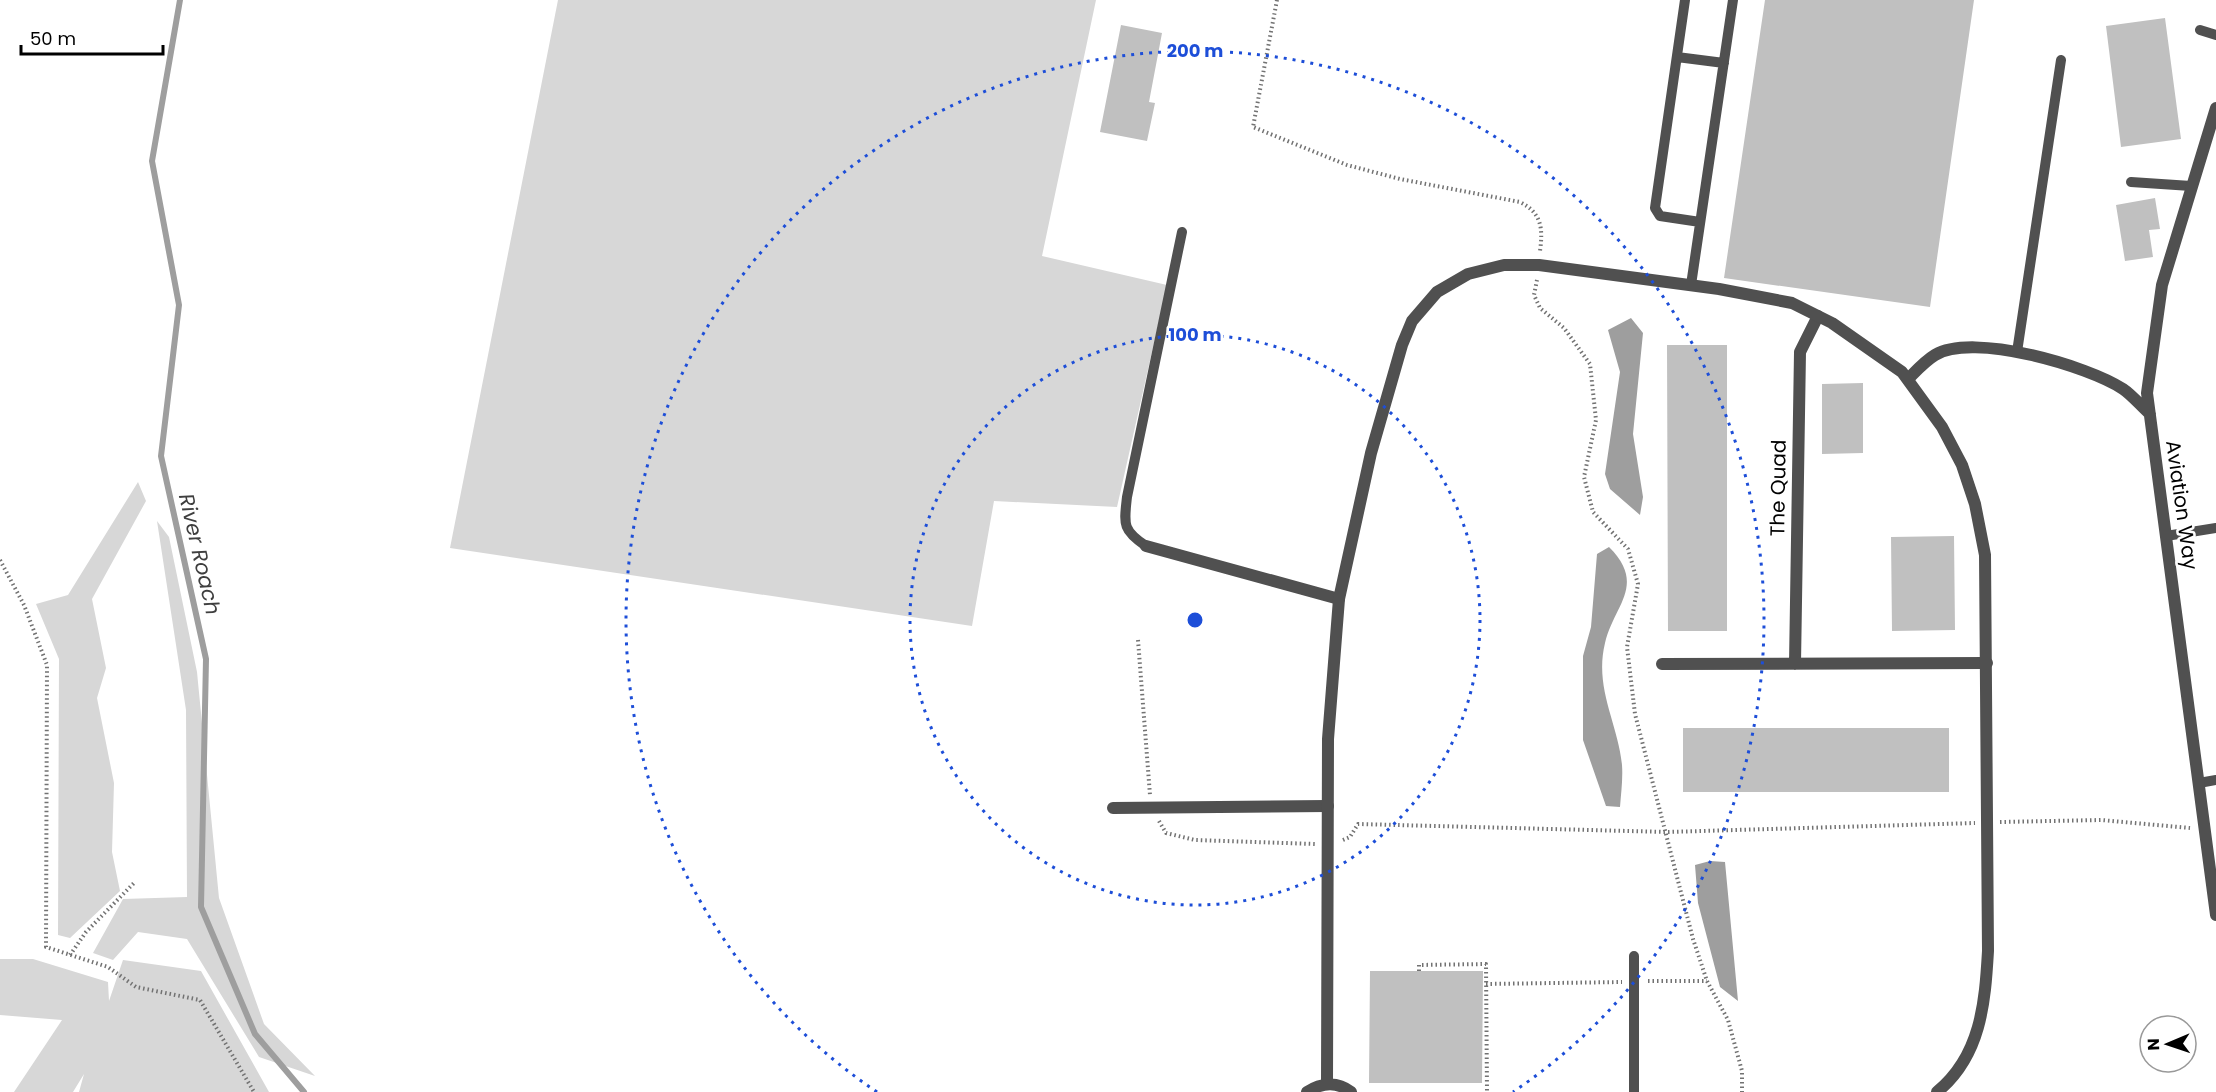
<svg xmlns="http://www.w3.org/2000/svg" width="2216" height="1092" font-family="Poppins,sans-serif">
  <rect width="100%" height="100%" fill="#fff"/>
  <path fill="#d7d7d7" d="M558,0H1096L1042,256L1167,285L1117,507L994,501L972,626L450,548Z
    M138,482L146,501L92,599L106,668L97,698L114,783L112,852L120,891L70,938L58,935L59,659L36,604L68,595Z
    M157,521L169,537L197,672L219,898L264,1024L315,1076L259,1057L187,939L138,932L113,960L93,953L123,899L187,897L186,710Z
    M0,959H33L108,982L109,1001L123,960L201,971L269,1092H79L84,1074L73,1092H14L62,1020L0,1015Z"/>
  <path fill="#9e9e9e" d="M1631,318L1643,333L1633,434L1643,497L1640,515L1610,489L1605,474L1620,372L1608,330Z
    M1609,547C1647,585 1614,605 1605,643C1594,688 1618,723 1622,765C1623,779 1621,794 1620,807L1606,806L1583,740V656L1591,627L1597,554Z
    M1710,861L1725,862L1738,1001L1720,987L1698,903L1695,865Z"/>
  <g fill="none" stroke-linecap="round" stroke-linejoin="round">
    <path stroke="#9e9e9e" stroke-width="6" d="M180,0L152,161L179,305L161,456L206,659L201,907L255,1034L304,1092"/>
  </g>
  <path fill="#c0c0c0" d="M1765,0H1974L1930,307L1724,278Z
    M2165,18L2181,139L2121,147L2106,26Z
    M1121,25L1162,33L1149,102L1155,103L1147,141L1100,132Z
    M2155,198L2160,229L2149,230L2153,257L2125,261L2116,205Z
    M1667,345H1727V631H1668Z
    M1863,383V453L1822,454V384Z
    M1954,536L1955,630L1892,631L1891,537Z
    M1683,728H1949V792H1683Z
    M1370,971H1483L1482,1083H1369Z"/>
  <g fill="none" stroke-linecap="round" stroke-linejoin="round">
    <path stroke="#727272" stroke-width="4" stroke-dasharray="1.5 3" stroke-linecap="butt" d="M1277,0L1253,127L1347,165L1400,179L1520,202C1542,213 1543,229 1540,251
      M1537,280L1534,295L1540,308L1564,328L1590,364L1596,420L1584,477L1593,512L1628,549L1638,584L1627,647L1635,714L1693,939L1707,981L1728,1020L1742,1071V1092
      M0,560L24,605L47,665L46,947L108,967L136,987L200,1000L254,1092
      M1138,640L1150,795
      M1159,821L1166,833L1195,840L1315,844
      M2000,822L2101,820L2190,828
      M1343,840L1350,837L1358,824L1667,832L1975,823
      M70,955L86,932L134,883
      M1419,971V965L1486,964L1487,1092
      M1648,981H1707
      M1486,984L1622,982"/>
    <path stroke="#505050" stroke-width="10" d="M1685,0L1655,208L1660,216L1700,222
      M2200,30L2216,35
      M1677,57L1724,63
      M2131,182L2191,186
      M1691,285L1733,0
      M2017,352L2061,60
      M2166,536L2216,528
      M1146,546C1122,530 1124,524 1127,497L1182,232
      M2199,783L2216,780
      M1634,956V1092"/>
    <path stroke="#505050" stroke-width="12" d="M2216,108L2162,285L2147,393L2216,915
      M1908,379C1916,371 1925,361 1935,355C1973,332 2088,366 2123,389C2132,395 2141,406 2150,414
      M1146,546L1339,599
      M1662,664L1987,663
      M1795,664L1800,352L1818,316
      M1113,808L1328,806"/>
    <path stroke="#505050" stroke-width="12" d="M1327,1084L1328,739L1339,599L1371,453L1402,345L1412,321L1437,292L1468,274L1504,265H1539L1719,289L1792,303L1832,323L1902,372L1942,427L1962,465L1975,504L1985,555L1988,951C1985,1003 1981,1056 1937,1092
      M1307,1092C1321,1083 1337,1081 1351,1092"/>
  </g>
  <g fill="none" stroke="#1d4ed8" stroke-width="3" stroke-dasharray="3 6">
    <circle cx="1195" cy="620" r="285"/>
    <path d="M877 1092A569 569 0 1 1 1513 1092"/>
  </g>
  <g text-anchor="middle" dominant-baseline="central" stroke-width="5" stroke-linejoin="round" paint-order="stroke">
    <g font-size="20" fill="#000" stroke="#fff">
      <text transform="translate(1778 488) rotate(-89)">The Quad</text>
      <text transform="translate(2182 505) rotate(82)">Aviation Way</text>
    </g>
    <g font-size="21" font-style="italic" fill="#3f3f3f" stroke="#fff">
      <text transform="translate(200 554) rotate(77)">River Roach</text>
    </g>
  </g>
  <circle cx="1195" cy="620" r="9" fill="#1d4ed8" stroke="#fff" stroke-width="3"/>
  <g font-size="18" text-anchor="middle" font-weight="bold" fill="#1d4ed8" stroke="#fff" stroke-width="5" stroke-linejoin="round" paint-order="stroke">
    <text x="1195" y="57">200 m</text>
    <text x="1195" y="341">100 m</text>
  </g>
  <g transform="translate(2168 1044) rotate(268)"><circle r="28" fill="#ffffff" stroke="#999999" stroke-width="1.5"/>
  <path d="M0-4.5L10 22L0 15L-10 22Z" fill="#000000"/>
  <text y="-9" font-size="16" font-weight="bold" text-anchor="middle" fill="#000000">N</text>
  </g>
  <path d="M21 45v9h142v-9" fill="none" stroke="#000000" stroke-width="3"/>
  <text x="30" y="45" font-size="18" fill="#000000" stroke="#ffffff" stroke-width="4.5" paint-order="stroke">50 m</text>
</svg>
